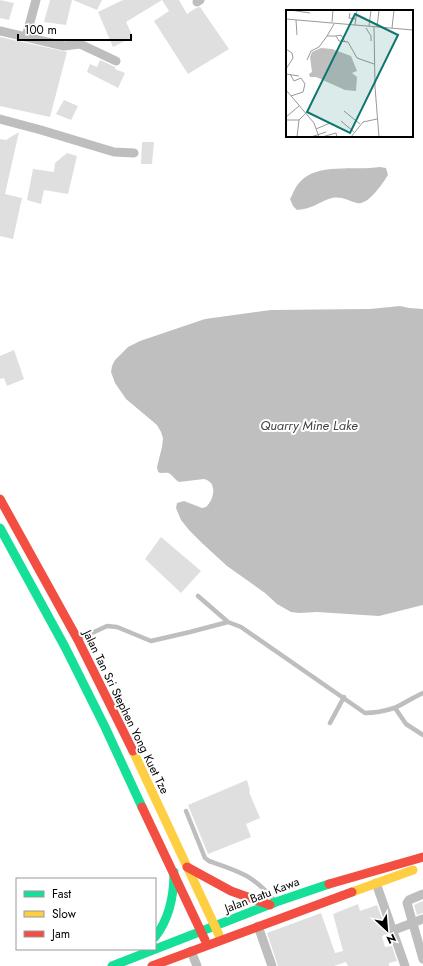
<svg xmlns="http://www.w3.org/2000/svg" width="423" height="966" font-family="Jost,sans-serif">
  <rect width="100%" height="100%" fill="#fff"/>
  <path fill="#bfbfbf" d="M380,167L386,168L388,175C383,183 368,206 357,203C349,201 341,196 332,198C318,202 313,209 297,210L293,206L290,199C293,194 295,187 299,183C316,162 355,171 380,167Z
    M400,306L409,308L423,309V605L379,616L317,612L299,613L291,612L277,604L265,593L227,566L203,544L189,530L181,520L176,508L177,503L184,501L202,508L206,507C214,500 218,482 204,479L179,482C175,480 172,474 168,473C165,472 162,474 158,472L157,467L162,447L163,438L161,432L157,425L126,399L115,383L111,372L112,366L115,360L128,347L140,341L205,319L271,310L370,309Z"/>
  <path fill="#dfdfdf" d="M0,0L14,3L9,20L0,18Z
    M50,0H72L66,25L44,22Z
    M73,0H102L97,10Z
    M123,0H179L187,14L196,8L200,7L229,49L188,74L154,21L169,11L162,0L126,22L133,37L113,47L98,12Z
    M0,37L67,52L50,117L0,106Z
    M100,60L115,67V69L125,73L118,88L87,72L90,64L97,67Z
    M64,100L78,106L71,120L56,114Z
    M19,132L5,194L22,198L13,239L0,236V139L6,140Z
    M142,142H154L152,164H141Z
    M67,153L77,156L68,194L44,190L41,204L27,200L33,169L54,172L55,163Z
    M14,350L24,379L7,386L4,378L0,379V356Z
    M161,537L201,571L181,593L145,559Z
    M247,780L250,791L249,792L260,818L246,824L251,837L208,854L188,805Z
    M423,901V913L417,915L414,905Z
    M358,904L360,911L377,905L388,934L382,936L385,947L392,946L397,961L389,963V966H348L346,962L334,966H278L267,933L321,913L335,953L343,951L333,914Z"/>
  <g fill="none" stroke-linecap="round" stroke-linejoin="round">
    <path stroke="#bebebe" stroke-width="4.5" d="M198,596L228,622
      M79,639L107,626L117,627L151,641L190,632L228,622L241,627L365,713C375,713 385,711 394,708C404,704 413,697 423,693
      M395,708L406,724L423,735
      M330,723L344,697
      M186,811L205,858L209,861C238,871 253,875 273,899"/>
    <path stroke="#bebebe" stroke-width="9" d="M197,2L200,0
      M0,31L64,46L80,44L116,61
      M26,37L36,0
      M0,119L41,130L114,152L134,153
      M376,883L405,966
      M423,894L409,900L407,903L423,959
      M258,926L272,966
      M394,930L423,919
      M191,951L197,966"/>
    <path stroke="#16e098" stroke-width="9" d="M0,528L65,647L105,727L142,807
      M155,937C170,918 174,896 174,872
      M112,966L276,902L329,884"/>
    <path stroke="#ffcf43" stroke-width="9" d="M133,751L219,935
      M352,892L413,870"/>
    <path stroke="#f24e42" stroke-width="9" d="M0,499L78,640L133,751
      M142,807L205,940
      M187,867L231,891L270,905
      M329,884L423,857
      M152,966L352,892"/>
  </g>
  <g text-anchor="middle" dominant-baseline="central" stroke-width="4" stroke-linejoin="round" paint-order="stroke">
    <g font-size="12" fill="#000" stroke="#fff">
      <text transform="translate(126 712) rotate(64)">Jalan Tan Sri Stephen Yong Kuet Tze</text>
      <text transform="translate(262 895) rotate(-21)">Jalan Batu Kawa</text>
    </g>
    <g font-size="13" font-style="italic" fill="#444" stroke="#fff">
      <text x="309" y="425">Quarry Mine Lake</text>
    </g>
  </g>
  <g transform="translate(286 10)">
    <rect width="127" height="127" fill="#fff"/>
    <path d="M35,38L46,39L65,46L71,61L66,63L71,67L70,81L59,80L30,67H24L23,64L26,62L24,47L26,42Z" fill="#bfbfbf"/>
    <path fill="none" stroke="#999" stroke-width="1" d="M4,0L24,3M64,3L63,8L70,9M0,9L127,20M10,10L11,25M46,12L47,0M48,14L41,26H50M69,15L71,0M83,16L85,0M88,17L89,77L93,127M91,17L93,0M80,18L85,26V31M106,18L108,0M59,32L55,25L50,26L53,31L62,32L71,48L88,54M0,39L6,43L7,48L0,59M21,50L25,41L33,37L41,26M0,64L13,66M4,64L8,71L15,68L19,74L17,82L5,86M0,80L28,113L33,127M58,101L74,114M0,107L13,96M0,110H13M55,111L68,122M30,119L44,113M11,127L13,110L20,103M25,127L40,122M36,127L50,123L51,127M65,127L77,112L91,109"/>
    <path fill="#0f766e" fill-opacity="0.15" stroke="#0f766e" stroke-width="2" d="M69,4L112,25L64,123L21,102Z"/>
    <rect width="127" height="127" fill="none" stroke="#000" stroke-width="2"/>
  </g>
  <rect x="16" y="878" width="140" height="72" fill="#ffffff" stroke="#999999"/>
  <rect x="24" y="891" width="20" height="6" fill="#16e098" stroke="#999999"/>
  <text x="52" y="898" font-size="12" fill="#000000">Fast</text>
  <rect x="24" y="911" width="20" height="6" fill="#ffcf43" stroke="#999999"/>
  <text x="52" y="918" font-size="12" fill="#000000">Slow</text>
  <rect x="24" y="931" width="20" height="6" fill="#f24e42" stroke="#999999"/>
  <text x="52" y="938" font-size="12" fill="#000000">Jam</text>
  <g transform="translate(387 930) rotate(154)" stroke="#ffffff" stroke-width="3" paint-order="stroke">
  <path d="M0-3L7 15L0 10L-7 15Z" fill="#000000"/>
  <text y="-6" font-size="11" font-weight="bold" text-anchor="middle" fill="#000000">N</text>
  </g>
  <path d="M18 34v6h113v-6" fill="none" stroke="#000000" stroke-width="2"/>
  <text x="24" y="34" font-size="12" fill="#000000" stroke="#ffffff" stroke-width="3" paint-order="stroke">100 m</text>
</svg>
